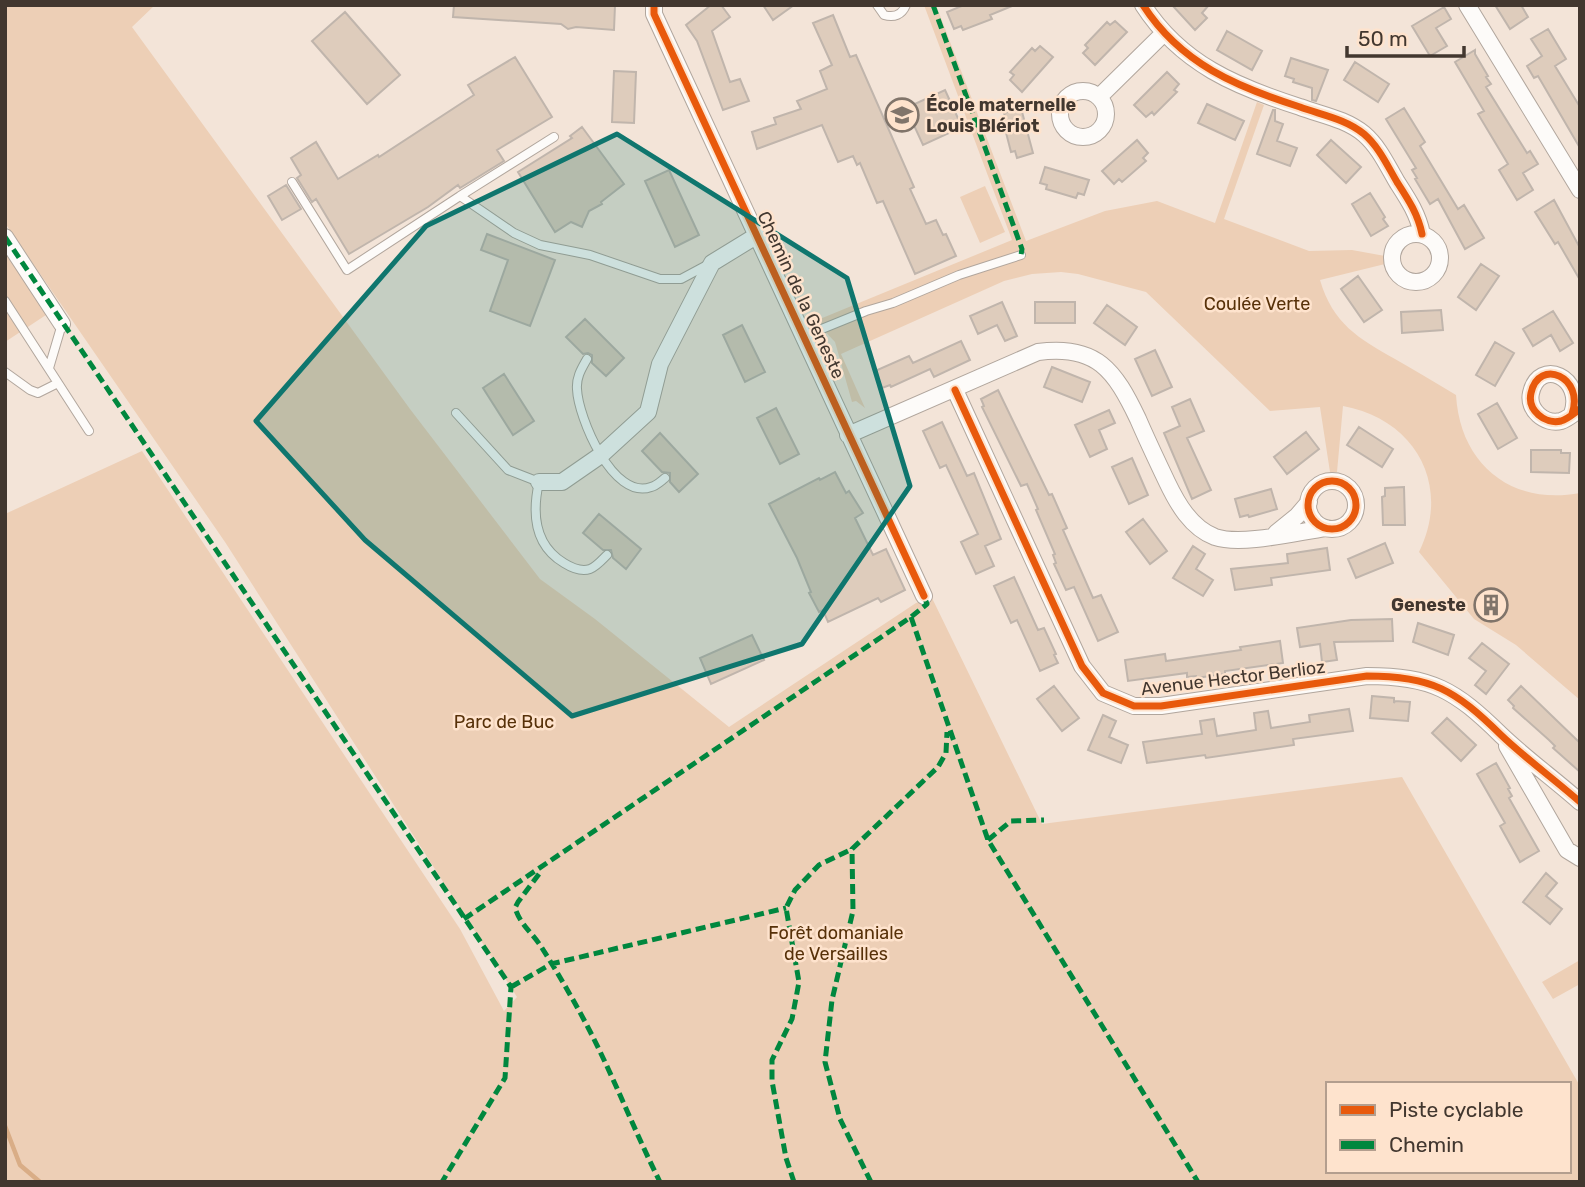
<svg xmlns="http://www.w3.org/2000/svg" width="1585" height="1187" font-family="Rubik,sans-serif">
  <rect width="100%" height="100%" fill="#f3e4d8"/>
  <path fill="#edcfb6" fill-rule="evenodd" d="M5,5H155L132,27L410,409L540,579L595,619L729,727L916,603L932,598L1042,824L1402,777L1580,1086V1182H5V514L142,451L460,929L504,1011L517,997L225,542L5,223ZM1328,1084H1569V1171H1328Z
    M924,5H936L1026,241L1105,211L1157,201L1215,223L1257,102L1264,105L1224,219L1309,251L1352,250L1385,256V264L1320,280C1333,324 1358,338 1395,359C1416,371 1436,383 1456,395C1460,464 1511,506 1580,493V700L1516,645L1474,619L1419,552C1452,485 1415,419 1343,406L1337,472H1330L1320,407L1270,411L1146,292L1078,274L1061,272L1032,274L1004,281L841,354L865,408L856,401L852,402L835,342L815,321L1012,240Z
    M985,186L1005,232L980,243L960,197Z
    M5,249L49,313L5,342Z
    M1580,960V984L1553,999L1542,982Z"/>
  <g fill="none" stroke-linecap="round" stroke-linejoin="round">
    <path stroke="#d9ad86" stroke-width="4.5" d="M5,1126L20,1165L40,1182"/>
  </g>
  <path fill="#deccbc" stroke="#c0b5ac" stroke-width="2" d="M454,5H615L614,30L576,27L568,29L561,24L453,17Z
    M711,5H721L730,17L712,31L730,82L740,79L749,101L723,110L697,41L686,25Z
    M763,5H794L773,20Z
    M964,5H1012V6L990,15L992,19L963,30L961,26L954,29L947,12Z
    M1172,5H1209L1202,13L1207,18L1195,30Z
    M1495,5H1521L1528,17L1510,29Z
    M1444,7L1451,19L1436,28L1447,46L1430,56L1412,26Z
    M345,12L400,75L367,104L312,41Z
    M833,15L850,57L856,55L914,187L910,189L926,224L936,220L943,235L946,234L956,256L915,274L883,201L877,203L860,163L857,165L853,156L838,162L822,125L757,149L752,132L776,124L774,118L801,109L797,101L827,89L820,71L832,65L813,23Z
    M1115,21L1127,32L1095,65L1083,53L1088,48L1085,45L1107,22L1110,25Z
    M1548,29L1566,59L1555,66L1580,107V148L1538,76L1534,78L1527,66L1542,56L1531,39Z
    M1227,31L1262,51L1252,70L1217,50Z
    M1040,46L1053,57L1022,92L1010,80L1014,75L1010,72L1032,48L1035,51Z
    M1475,50V54L1488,76L1486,77L1491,84L1486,87L1527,153L1530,151L1538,164L1523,173L1533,190L1517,200L1499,170L1508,164L1478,114L1484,111L1455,62Z
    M515,57L552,117L497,150L504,161L460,188L458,185L428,207L349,254L316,199L312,202L297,178L301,175L291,158L316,142L338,179L378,155L379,157L474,95L468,85Z
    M1291,58L1328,70L1316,101L1312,100V88L1293,82L1294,79L1285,76Z
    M1355,62L1389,84L1378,102L1344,80Z
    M614,71L636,72L634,123L612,122Z
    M1167,72L1179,84L1174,90L1177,92L1154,115L1152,112L1146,117L1134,105Z
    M945,90L962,127L923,145L906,108Z
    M1207,104L1244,121L1235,140L1198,123Z
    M1021,108L1033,153L1017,158L1015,151L1011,152L1003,121L1006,120L1004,113Z
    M1404,108L1425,142L1420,146L1458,209L1464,205L1484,238L1465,249L1438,199L1430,204L1415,179L1417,178L1412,170L1416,168L1386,119Z
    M1273,110H1275V121L1283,124L1277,141L1297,148L1290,166L1257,154Z
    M582,127L624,184L601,202L602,204L589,211L582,227L571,222L555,232L518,172L572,138L570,136Z
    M1137,140L1148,153L1143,158L1146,161L1122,182L1119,179L1114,184L1102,171Z
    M1331,140L1361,167L1346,183L1317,155Z
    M1045,167L1089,180L1084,195L1078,193L1076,198L1046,189L1047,185L1040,183Z
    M669,170L699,235L675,247L645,181Z
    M286,185L301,209L282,220L268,196Z
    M1370,193L1385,217L1383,219L1388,226L1371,236L1352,204Z
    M1554,200L1580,248V280L1558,242L1555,244L1535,212Z
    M487,234L555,260L530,326L490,311L508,260L481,250Z
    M1481,264L1499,276L1476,310L1458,297Z
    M1358,276L1382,310L1364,322L1341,289Z
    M1002,302L1017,336L1005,341L997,325L978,334L970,316Z
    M1035,302H1075V323H1035Z
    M1107,305L1137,327L1125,345L1094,323Z
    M1441,310L1443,330L1402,333L1401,312Z
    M1553,311L1573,343L1560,351L1551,335L1533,346L1523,329Z
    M585,319L624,358L606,376L592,363V355L588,353L583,354L566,337Z
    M742,325L765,372L745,382L723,335Z
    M961,341L970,360L934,377L930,369L891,387L890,385L882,388L875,371L909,356L913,363Z
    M1495,342L1514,353L1495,386L1476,375Z
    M1155,350L1172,387L1152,396L1135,359Z
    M1052,367L1090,382L1082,402L1044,387Z
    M504,374L534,421L513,435L483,388Z
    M998,390L1049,495L1052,494L1067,528L1063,530L1093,598L1101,595L1118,632L1098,641L1074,587L1066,590L1054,564L1056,563L1053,555L1055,554L1036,510L1038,509L1027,484L1021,486L982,407L984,406L981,399Z
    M1190,399L1204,431L1187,438L1211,490L1192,499L1164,433L1180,426L1172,407Z
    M1497,403L1517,438L1498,449L1478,414Z
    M776,408L799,454L780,464L757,418Z
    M1109,410L1115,423L1099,430L1107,449L1090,457L1075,425Z
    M942,422L967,476L974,473L1001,539L985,546L994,566L976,574L961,542L978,534L946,465L940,468L923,431Z
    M1359,427L1393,449L1382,467L1347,445Z
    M1306,432L1319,449L1287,474L1274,457Z
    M660,433L698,474L679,492L670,482V473L662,472L642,451Z
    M1531,450H1561V453H1570L1569,473L1531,472Z
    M1132,458L1148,495L1129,504L1112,467Z
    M835,472L846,493L849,491L863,513L855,518L873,555L886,549L905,590L881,602L878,598L828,622L823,610L819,612L809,593L811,592L797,558L769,504L819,478L820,480Z
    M1404,487L1405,525H1383L1382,497L1385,496V488Z
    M1271,489L1277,509L1249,517L1248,515L1240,517L1235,499Z
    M599,514L641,549L626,569L613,558L611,550H603L583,533Z
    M1143,519L1167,551L1150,564L1126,532Z
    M1385,543L1393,563L1356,578L1348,559Z
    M1193,546L1205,554L1196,569L1213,580L1203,596L1173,578Z
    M1327,548L1330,570L1271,578L1272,585L1235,590L1231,569L1288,563L1287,554Z
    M1014,577L1038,630L1044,628L1056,654L1054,655L1058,663L1040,671L1017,620L1011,623L994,586Z
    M1392,619L1393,641L1334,642L1337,660L1322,662L1320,644L1300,647L1297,628L1351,620Z
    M1418,623L1454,635L1448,655L1413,642Z
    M752,635L764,660L711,684L700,658Z
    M1280,641L1283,663L1225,671V674L1196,678V676L1187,677V673L1128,681L1125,660L1165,654L1166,661L1241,650L1240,647Z
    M1482,643L1509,664L1486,694L1475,685L1486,671L1469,658Z
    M1054,686L1079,718L1062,731L1037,699Z
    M1521,686L1580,743V772L1553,748L1555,746L1549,740L1513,708L1514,706L1508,700Z
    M1372,696L1394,698V703L1395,701L1410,702L1408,721L1370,718Z
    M1349,709L1353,731L1293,739L1294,745L1206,758L1205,755L1147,763L1143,742L1202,734L1200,721L1214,719L1217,736L1256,730L1254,713L1268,711L1271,728L1310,722L1309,715Z
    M1103,715L1116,721L1109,737L1128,745L1121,763L1088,750Z
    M1447,718L1476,745L1461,761L1432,733Z
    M1496,763L1510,788L1508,789L1512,796L1509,798L1539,851L1520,862L1500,826L1505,823L1477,774Z
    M1546,873L1557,883L1546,896L1562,909L1550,924L1523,902Z"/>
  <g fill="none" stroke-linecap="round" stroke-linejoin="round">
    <defs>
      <path id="service" d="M877,5L884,15C894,18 902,15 906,5
        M292,182L347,270L460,196L514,233L540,245L590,255L660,279H681L709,264
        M460,196L554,137
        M5,301L89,431
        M802,337L866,311L893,303L959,275L1021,255
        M587,359C582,368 576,377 577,389C578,417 613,501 651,487C656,486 661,481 665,478
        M49,368L62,324
        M5,372L30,390L38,393L58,383
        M456,413L508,470L539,482C532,513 534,545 564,563C572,568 581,572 590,569C596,567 603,559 607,555"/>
      <path id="minor" d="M654,5V14L924,596
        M1143,5C1181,64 1237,87 1300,107C1322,115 1346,119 1364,134C1379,147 1387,165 1397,182C1408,199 1418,214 1422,234
        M1467,5L1580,190
        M1060 114a23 23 0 1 1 46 0a23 23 0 1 1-46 0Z
        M1099,97L1163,34
        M1392 258a24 24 0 1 1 48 0a24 24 0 1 1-48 0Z
        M5,237L62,324
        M955,390L1082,666L1103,693L1134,706H1161L1367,676C1432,676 1455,690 1501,735C1525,758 1554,779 1580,802
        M1572,414C1585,377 1539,357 1531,393C1527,410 1545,425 1561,421C1568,419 1574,413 1580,409
        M848,435L1038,352C1097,344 1115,371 1138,419C1147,440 1157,461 1167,482C1177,503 1191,528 1215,537C1242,546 1297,532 1326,528
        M1308 505a24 24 0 1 1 48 0a24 24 0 1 1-48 0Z
        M539,482H562L601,455L648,412L660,364L712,263L756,236
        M1276,533L1297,516L1309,502
        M1507,746L1567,850L1580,858"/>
    </defs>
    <use href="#service" stroke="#b1a69d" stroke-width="10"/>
    <use href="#minor" stroke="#b1a69d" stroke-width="18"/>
    <use href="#service" stroke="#fdfbf9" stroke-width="8"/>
    <use href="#minor" stroke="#fdfbf9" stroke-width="16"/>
    <path stroke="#00873e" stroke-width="5" stroke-dasharray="10 5" stroke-linecap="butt" d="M933,5L1022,249L1021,255
      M5,237L511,987L505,1078L442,1182
      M911,617L988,840L1198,1182
      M988,840L1011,821L1044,820
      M539,874L518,902L515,908C521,926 532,932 542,948C554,967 566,987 577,1007C609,1064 631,1124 660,1182
      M464,919L911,617L927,604L924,596
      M511,987L551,964L786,908
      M794,1182L786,1158L772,1081V1060L792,1019L799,982L786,908L795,890L819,865L852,849
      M871,1182L840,1119L825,1062L832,1000L853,911L852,849L938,767L946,753L947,732"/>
    <defs>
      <path id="cycleway" d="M654,5V14L924,596
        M1143,5C1181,64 1237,87 1300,107C1322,115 1346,119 1364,134C1379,147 1387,165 1397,182C1408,199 1418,214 1422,234
        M955,390L1082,666L1103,693L1134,706H1161L1367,676C1432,676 1455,690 1501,735C1525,758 1554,779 1580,802
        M1572,414C1585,377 1539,357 1531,393C1527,410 1545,425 1561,421C1568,419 1574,413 1580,409
        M1308 505a24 24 0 1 1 48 0a24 24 0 1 1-48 0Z"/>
    </defs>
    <use href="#cycleway" stroke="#fee3cd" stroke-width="11"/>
    <use href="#cycleway" stroke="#e8590c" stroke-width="7"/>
  </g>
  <path fill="#0f766e" fill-opacity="0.2" stroke="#0f766e" stroke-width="5" stroke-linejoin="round" d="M617,134L847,278L910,486L802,644L572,716L365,540L256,421L426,226Z"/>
  <defs>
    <symbol id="school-ring" viewBox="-11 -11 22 22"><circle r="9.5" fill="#fee3cd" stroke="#80746a" stroke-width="1.5"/><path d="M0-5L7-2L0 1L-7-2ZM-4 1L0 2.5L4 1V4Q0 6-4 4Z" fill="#80746a"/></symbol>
    <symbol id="building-ring" viewBox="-11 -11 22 22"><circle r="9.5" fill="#fee3cd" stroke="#80746a" stroke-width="1.5"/><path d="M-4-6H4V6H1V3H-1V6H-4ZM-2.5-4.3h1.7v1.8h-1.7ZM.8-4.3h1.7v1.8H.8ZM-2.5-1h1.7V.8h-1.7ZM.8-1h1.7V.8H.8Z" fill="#80746a"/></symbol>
  </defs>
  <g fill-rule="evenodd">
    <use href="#school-ring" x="883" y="96" width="38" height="38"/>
    <use href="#building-ring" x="1472" y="586" width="38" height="38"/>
  </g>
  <g text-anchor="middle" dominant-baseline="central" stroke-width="5" stroke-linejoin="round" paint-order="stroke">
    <g font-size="18" font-weight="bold" fill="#42372f" stroke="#fee3cd" text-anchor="start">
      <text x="926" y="105">École maternelle<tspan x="926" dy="21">Louis Blériot</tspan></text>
      <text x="1466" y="605" text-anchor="end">Geneste</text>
    </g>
    <g font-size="18" fill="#42372f" stroke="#fee3cd">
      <text transform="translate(801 295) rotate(65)">Chemin de la Geneste</text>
      <text transform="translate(1233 678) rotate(-7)">Avenue Hector Berlioz</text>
    </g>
    <g font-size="18" fill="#573109" stroke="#fee3cd">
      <text x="1257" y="304">Coulée Verte</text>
      <text x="504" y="722">Parc de Buc</text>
      <text x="836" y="933">Forêt domaniale<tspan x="836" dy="21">de Versailles</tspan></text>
    </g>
  </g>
  <rect width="1585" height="1187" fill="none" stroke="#42372f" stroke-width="14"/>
  <rect x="1326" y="1082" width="245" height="91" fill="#fee3cd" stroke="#b39e8e" stroke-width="2"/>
  <rect x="1340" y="1105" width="35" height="10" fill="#e8590c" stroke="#b39e8e" stroke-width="2"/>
  <text x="1389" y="1117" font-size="21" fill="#42372f">Piste cyclable</text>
  <rect x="1340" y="1140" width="35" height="10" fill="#00873e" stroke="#b39e8e" stroke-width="2"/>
  <text x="1389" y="1152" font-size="21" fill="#42372f">Chemin</text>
  <path d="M1347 46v10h117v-10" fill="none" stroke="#42372f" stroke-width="3.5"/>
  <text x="1358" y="46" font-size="21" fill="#42372f" stroke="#fee3cd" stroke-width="5" paint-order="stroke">50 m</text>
</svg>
